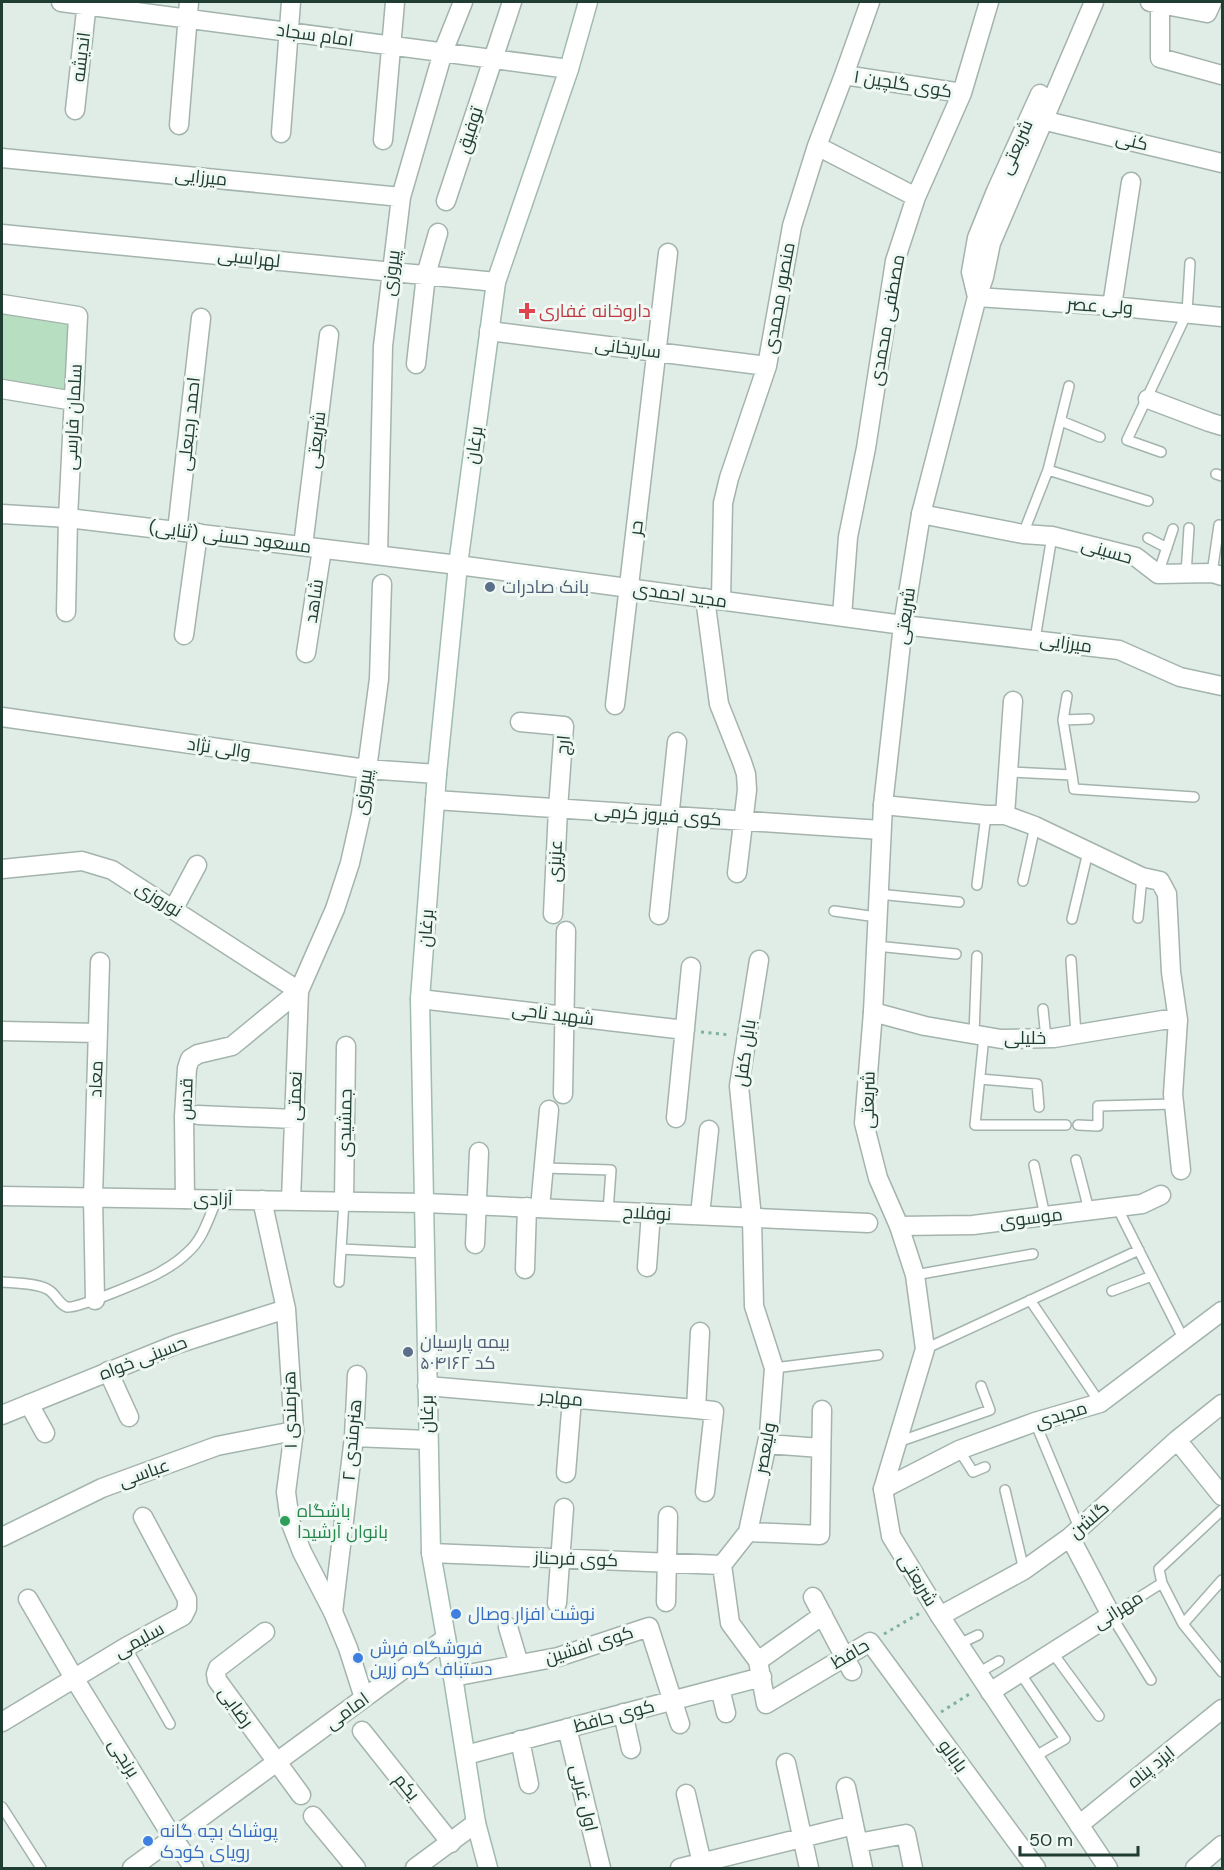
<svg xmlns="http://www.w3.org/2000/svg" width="1224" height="1870" font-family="'DM Sans',Cairo,sans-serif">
  <rect width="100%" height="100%" fill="#e0ece6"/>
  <path fill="#b7dec0" d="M2,311L71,321L66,394L2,382Z"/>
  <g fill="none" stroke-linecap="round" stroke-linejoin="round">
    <defs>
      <path id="service" d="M1061,421L1100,437
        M1161,452L1127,440L1187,313L1190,263
        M1048,470L1148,501
        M1216,474L1222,476
        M1023,534L1048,470L1069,386
        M1148,538L1167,548
        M1212,573L1219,525
        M1158,574L1173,529
        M1186,574L1189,528
        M1035,639L1052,536
        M1067,696L1063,720L1072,775
        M1063,720L1089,719
        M1009,772L1072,775L1074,789L1194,797
        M1023,881L1035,826
        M977,885L986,815
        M878,894L959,902
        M834,911L877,917
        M1138,918L1142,877
        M1072,919L1088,852
        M876,946L956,954
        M1071,960L1076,1035
        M1043,1009L1046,1038
        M974,1034L977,956
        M984,1036L975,1125H1066
        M980,1079L1037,1084L1039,1107
        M1078,1125L1098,1126V1106L1174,1104
        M1076,1160L1089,1210
        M1034,1165L1045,1216
        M544,1168L611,1170L608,1211
        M1117,1207L1184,1340
        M341,1249L424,1253
        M915,1275L1033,1254
        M2,1282C14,1283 36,1283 47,1289C56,1293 58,1304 67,1307C77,1309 151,1278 162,1271C171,1266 181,1259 188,1252C203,1239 209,1217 217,1199
        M339,1282L344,1201
        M1112,1291L1152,1276
        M1030,1300L1100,1403
        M925,1349L1139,1250
        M774,1368L878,1355
        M1035,1422L1080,1530
        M898,1442L990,1410L981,1386
        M959,1450L973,1472L985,1467
        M1005,1490L1024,1570
        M1162,1583L1183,1624L1222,1672
        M1183,1624L1222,1580
        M959,1644L978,1635
        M126,1647L170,1724
        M1052,1652L1099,1716
        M978,1673L999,1661
        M1020,1673L1065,1739L1034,1757
        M1151,1680L1111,1615L1162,1583L1159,1569L1222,1510
        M2,1807L41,1868"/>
      <path id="minor" d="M61,2L569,69
        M1150,2L1207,13L1212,2
        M1160,3V58L1222,75
        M844,75L962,93
        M75,110L87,2
        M1042,120L1222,163
        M179,125L189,2
        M281,133L291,2
        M383,140L395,2
        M817,146L916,197
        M2,158L401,197
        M446,201L512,2
        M2,234L496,282
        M977,297L1112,306L1222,317
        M2,304L78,316L68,518L66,612
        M1112,306L1131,182
        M489,331L767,366
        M416,364L426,275L438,233
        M2,389L74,401
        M1148,399L1209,422L1222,426
        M921,514L1023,534L1052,536L1136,557L1158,574L1212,573L1222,576
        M177,531L201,318
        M303,546L329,335
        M378,555L383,346L401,197L443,52L463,2
        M705,598L719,704L742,762L746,774L747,790L737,873
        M721,600L723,503L729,478L767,366L792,226L817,146L844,75L870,2
        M842,616L848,537L866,448L895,261L916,197L962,93L989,2
        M184,635L198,533
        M306,653L322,549
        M615,705L668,253
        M2,717L366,769L437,774
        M520,722L564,726L558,809L553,914
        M435,800L881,830
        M883,805L986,815H1005L1035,826L1142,877L1160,881L1167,894L1171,972L1178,1020L1173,1094L1181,1170
        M1005,815L1013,701
        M2,869L82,861L112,870L299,991
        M174,908L197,865
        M659,915L677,742
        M759,960L739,1086L752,1218L754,1306L774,1368L769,1434L748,1532L722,1565L730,1623L758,1661L766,1704L870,1642L1036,1868
        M420,999L685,1030
        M873,1012L925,1026L1001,1039L1054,1038L1163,1020H1178
        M2,1031L98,1033
        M563,1094L566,931
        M198,1115L294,1119
        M676,1118L691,967
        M185,1199L184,1116L187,1068L190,1059L198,1054L232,1046L299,991
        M291,1200L299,991L335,909L350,863L361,814L379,679L382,584
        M344,1201L346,1046
        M540,1208L549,1110
        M700,1215L709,1130
        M899,1226L973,1225L1142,1204L1161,1195
        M475,1244L479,1152
        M647,1267L651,1213
        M525,1269L527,1207
        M95,1300L93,1197L100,962
        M700,1332L696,1409L714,1411L705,1492
        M108,1371L129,1417
        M427,1386L696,1409
        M29,1404L45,1433
        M354,1437L428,1440
        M1177,1440L1222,1496
        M767,1444L821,1448
        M566,1473L572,1399
        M883,1489L959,1450L1035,1422L1100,1403L1222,1311
        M748,1532L820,1535L822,1410
        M2,1537L102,1488L217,1446L294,1431
        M431,1553L722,1565
        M813,1597L852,1671
        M28,1599L74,1678L173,1838L194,1868
        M666,1602L668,1516
        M557,1603L564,1508
        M333,1612L354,1437L357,1375
        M940,1616L1024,1570L1070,1537L1177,1440L1222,1404
        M508,1627L519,1664
        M265,1632L218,1668L216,1674L217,1680L301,1795
        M758,1661L823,1615
        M453,1677L558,1657L649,1627L680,1724
        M720,1688L726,1713
        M990,1692L1111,1615L1070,1537
        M623,1713L631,1749
        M2,1722L126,1647L183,1616L187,1608V1599L143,1517
        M567,1728L601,1868
        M362,1731L451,1843
        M520,1740L529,1784
        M466,1755L762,1677
        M786,1763L809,1868
        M846,1787L863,1868
        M686,1794L703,1868
        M313,1816L356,1868
        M1079,1825L1222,1709
        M858,1843L906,1834L913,1868
        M680,1868L854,1825
        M1195,1868L1222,1845"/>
      <path id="tertiary" d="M1094,2L991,243L984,277L977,297L921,514L903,625L883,805L873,1012L864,1123L878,1178L899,1226L915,1275L925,1349L883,1489L891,1536L940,1616L1108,1868
        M977,297L971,272L977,238L996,191L1040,94
        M2,514L68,518L458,565L903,625L1119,650L1180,677L1222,686
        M2,1196L425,1203L868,1223
        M262,1200L286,1309L294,1431L286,1492L290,1521L302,1552L333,1612L348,1648L364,1698
        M2,1415L177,1344L286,1309
        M132,1868L446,1638
        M415,1868L476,1823"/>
      <path id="secondary" d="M488,1868L476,1823L453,1677L431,1553L420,999L437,774L458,565L496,282L569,69L588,2"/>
    </defs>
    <use href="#service" stroke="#a3b4ad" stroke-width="12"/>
    <use href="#minor" stroke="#a3b4ad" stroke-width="21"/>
    <use href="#tertiary" stroke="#a3b4ad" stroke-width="21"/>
    <use href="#secondary" stroke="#a0bbb0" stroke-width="21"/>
    <path stroke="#7eb19f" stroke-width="3" stroke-dasharray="3 4.5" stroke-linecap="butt" d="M701,1032L730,1035
      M884,1634L920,1613
      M941,1712L971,1693"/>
    <use href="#service" stroke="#fff" stroke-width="9"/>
    <use href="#minor" stroke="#fff" stroke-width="18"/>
    <use href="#tertiary" stroke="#fff" stroke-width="18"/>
    <use href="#secondary" stroke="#fff" stroke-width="18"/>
  </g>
  <path fill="#e0444e" stroke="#f0f8f4" stroke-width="2" d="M524 302h6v6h6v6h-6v6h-6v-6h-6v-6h6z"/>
  <g fill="#5c6f8a" stroke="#f0f8f4" stroke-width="2">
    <circle cx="490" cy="587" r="6"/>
    <circle cx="408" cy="1352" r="6"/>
  </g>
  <circle fill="#2e9e5b" stroke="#f0f8f4" stroke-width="2" cx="285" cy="1521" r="6"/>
  <g fill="#3f7fe0" stroke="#f0f8f4" stroke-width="2">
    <circle cx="456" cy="1614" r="6"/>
    <circle cx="358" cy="1658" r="6"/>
    <circle cx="148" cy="1841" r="6"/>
  </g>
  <g text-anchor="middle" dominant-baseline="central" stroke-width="6" stroke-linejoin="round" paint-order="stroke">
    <g font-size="18" fill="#203d34" stroke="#f0f8f4">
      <text transform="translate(315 35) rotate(8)">امام سجاد</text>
      <text transform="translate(81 57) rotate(-83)">اندیشه</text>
      <text transform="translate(903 84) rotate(9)">کوی گلچین ۱</text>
      <text transform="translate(470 130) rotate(-72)">توفیق</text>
      <text transform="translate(1132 141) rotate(13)">کنی</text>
      <text transform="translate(1016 147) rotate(-66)">شریعتی</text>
      <text transform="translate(201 177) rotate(6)">میرزایی</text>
      <text transform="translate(249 258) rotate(6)">لهراسبی</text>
      <text transform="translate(391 273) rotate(-83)">پیروزی</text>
      <text transform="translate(779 298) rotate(-80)">منصور محمدی</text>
      <text transform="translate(1100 306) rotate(4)">ولی عصر</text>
      <text transform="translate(887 320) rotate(-80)">مصطفی محمدی</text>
      <text transform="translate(628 348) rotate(7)">ساریخانی</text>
      <text transform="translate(73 417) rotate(-87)">سلمان فارسی</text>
      <text transform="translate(189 424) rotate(-84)">احمد رجبعلی</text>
      <text transform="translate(316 440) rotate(-83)">شریعتی</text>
      <text transform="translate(474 445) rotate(-82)">برغان</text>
      <text transform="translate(636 528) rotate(-83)">حر</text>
      <text transform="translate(230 537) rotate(7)">مسعود حسنی (ثنایی)</text>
      <text transform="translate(1107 551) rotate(16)">حسینی</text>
      <text transform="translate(680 595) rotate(8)">مجید احمدی</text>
      <text transform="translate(314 601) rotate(-81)">شاهد</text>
      <text transform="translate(905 616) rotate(-82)">شریعتی</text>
      <text transform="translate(1066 643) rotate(8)">میرزایی</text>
      <text transform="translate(563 745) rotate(-85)">ارج</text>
      <text transform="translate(219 748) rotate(8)">والی نژاد</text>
      <text transform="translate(363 792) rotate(-82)">پیروزی</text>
      <text transform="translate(658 815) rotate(4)">کوی فیروز کرمی</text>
      <text transform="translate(555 861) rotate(-87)">عزیزی</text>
      <text transform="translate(159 899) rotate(32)">نوروزی</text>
      <text transform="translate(426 928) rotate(-86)">برغان</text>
      <text transform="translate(553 1014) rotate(7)">شهید ناحی</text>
      <text x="1025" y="1038">خلیلی</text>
      <text transform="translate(745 1053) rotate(-82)">بابل کفل</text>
      <text transform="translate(96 1079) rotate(-88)">معاد</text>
      <text transform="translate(295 1096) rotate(-88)">نعمتی</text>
      <text transform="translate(186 1099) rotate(-88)">قدس</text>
      <text transform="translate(868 1100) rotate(-89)">شریعتی</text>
      <text transform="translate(345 1123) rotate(-89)">جمشیدی</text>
      <text transform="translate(213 1199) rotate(1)">آزادی</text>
      <text transform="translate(647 1213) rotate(3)">نوفلاح</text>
      <text transform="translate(1031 1218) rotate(-7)">موسوی</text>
      <text transform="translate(143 1358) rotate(-21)">حسینی خواه</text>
      <text transform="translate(561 1398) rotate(5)">مهاجر</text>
      <text transform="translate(290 1410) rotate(-91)">هنرمندی ۱</text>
      <text transform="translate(427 1414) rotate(-91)">برغان</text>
      <text transform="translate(1061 1415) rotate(-17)">مجیدی</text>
      <text transform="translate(352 1440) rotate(-85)">هنرمندی ۲</text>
      <text transform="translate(765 1448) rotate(-80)">ولیعصر</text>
      <text transform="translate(144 1473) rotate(-20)">عباسی</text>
      <text transform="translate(1089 1520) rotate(-41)">گلشن</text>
      <text transform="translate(576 1559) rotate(2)">کوی فرحناز</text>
      <text transform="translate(918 1580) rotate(59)">شریعتی</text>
      <text transform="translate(1118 1610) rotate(-32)">مهرانی</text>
      <text transform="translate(139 1640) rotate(-29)">سلیمی</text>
      <text transform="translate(589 1645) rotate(-17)">کوی افشین</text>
      <text transform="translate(850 1654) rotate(-31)">حافظ</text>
      <text transform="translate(236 1707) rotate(54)">رضایی</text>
      <text transform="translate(347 1711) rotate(-36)">امامی</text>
      <text transform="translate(614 1716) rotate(-15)">کوی حافظ</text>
      <text transform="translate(953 1756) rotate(54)">بابالو</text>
      <text transform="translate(124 1758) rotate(58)">برنجی</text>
      <text transform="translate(1151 1767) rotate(-39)">ایزد پناه</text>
      <text transform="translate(407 1787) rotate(51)">یکم</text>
      <text transform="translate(584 1798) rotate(77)">اول غربی</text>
    </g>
    <g font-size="18" fill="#be3a42" stroke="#f0f8f4" text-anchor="start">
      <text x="539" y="311">داروخانه غفاری</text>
    </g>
    <g font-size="18" fill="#4e5e75" stroke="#f0f8f4" text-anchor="start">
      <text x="502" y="587">بانک صادرات</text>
      <text x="420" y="1342">بیمه پارسیان<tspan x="420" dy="21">کد ۵۰۴۱۶۲</tspan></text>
    </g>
    <g font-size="18" fill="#27864d" stroke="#f0f8f4" text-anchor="start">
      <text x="297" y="1511">باشگاه<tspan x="297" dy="21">بانوان آرشیدا</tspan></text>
    </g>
    <g font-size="18" fill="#366cbe" stroke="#f0f8f4" text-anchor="start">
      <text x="468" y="1614">نوشت افزار وصال</text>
      <text x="370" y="1648">فروشگاه فرش<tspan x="370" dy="21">دستباف گره زرین</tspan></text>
      <text x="160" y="1831">پوشاک بچه گانه<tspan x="160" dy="21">رویای کودک</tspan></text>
    </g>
  </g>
  <rect width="1224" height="1870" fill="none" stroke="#203d34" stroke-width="6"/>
  <path d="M1020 1846v9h118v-9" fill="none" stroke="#203d34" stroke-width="3"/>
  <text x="1029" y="1846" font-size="18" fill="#203d34" stroke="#f0f8f4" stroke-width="4.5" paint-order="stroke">50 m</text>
</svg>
